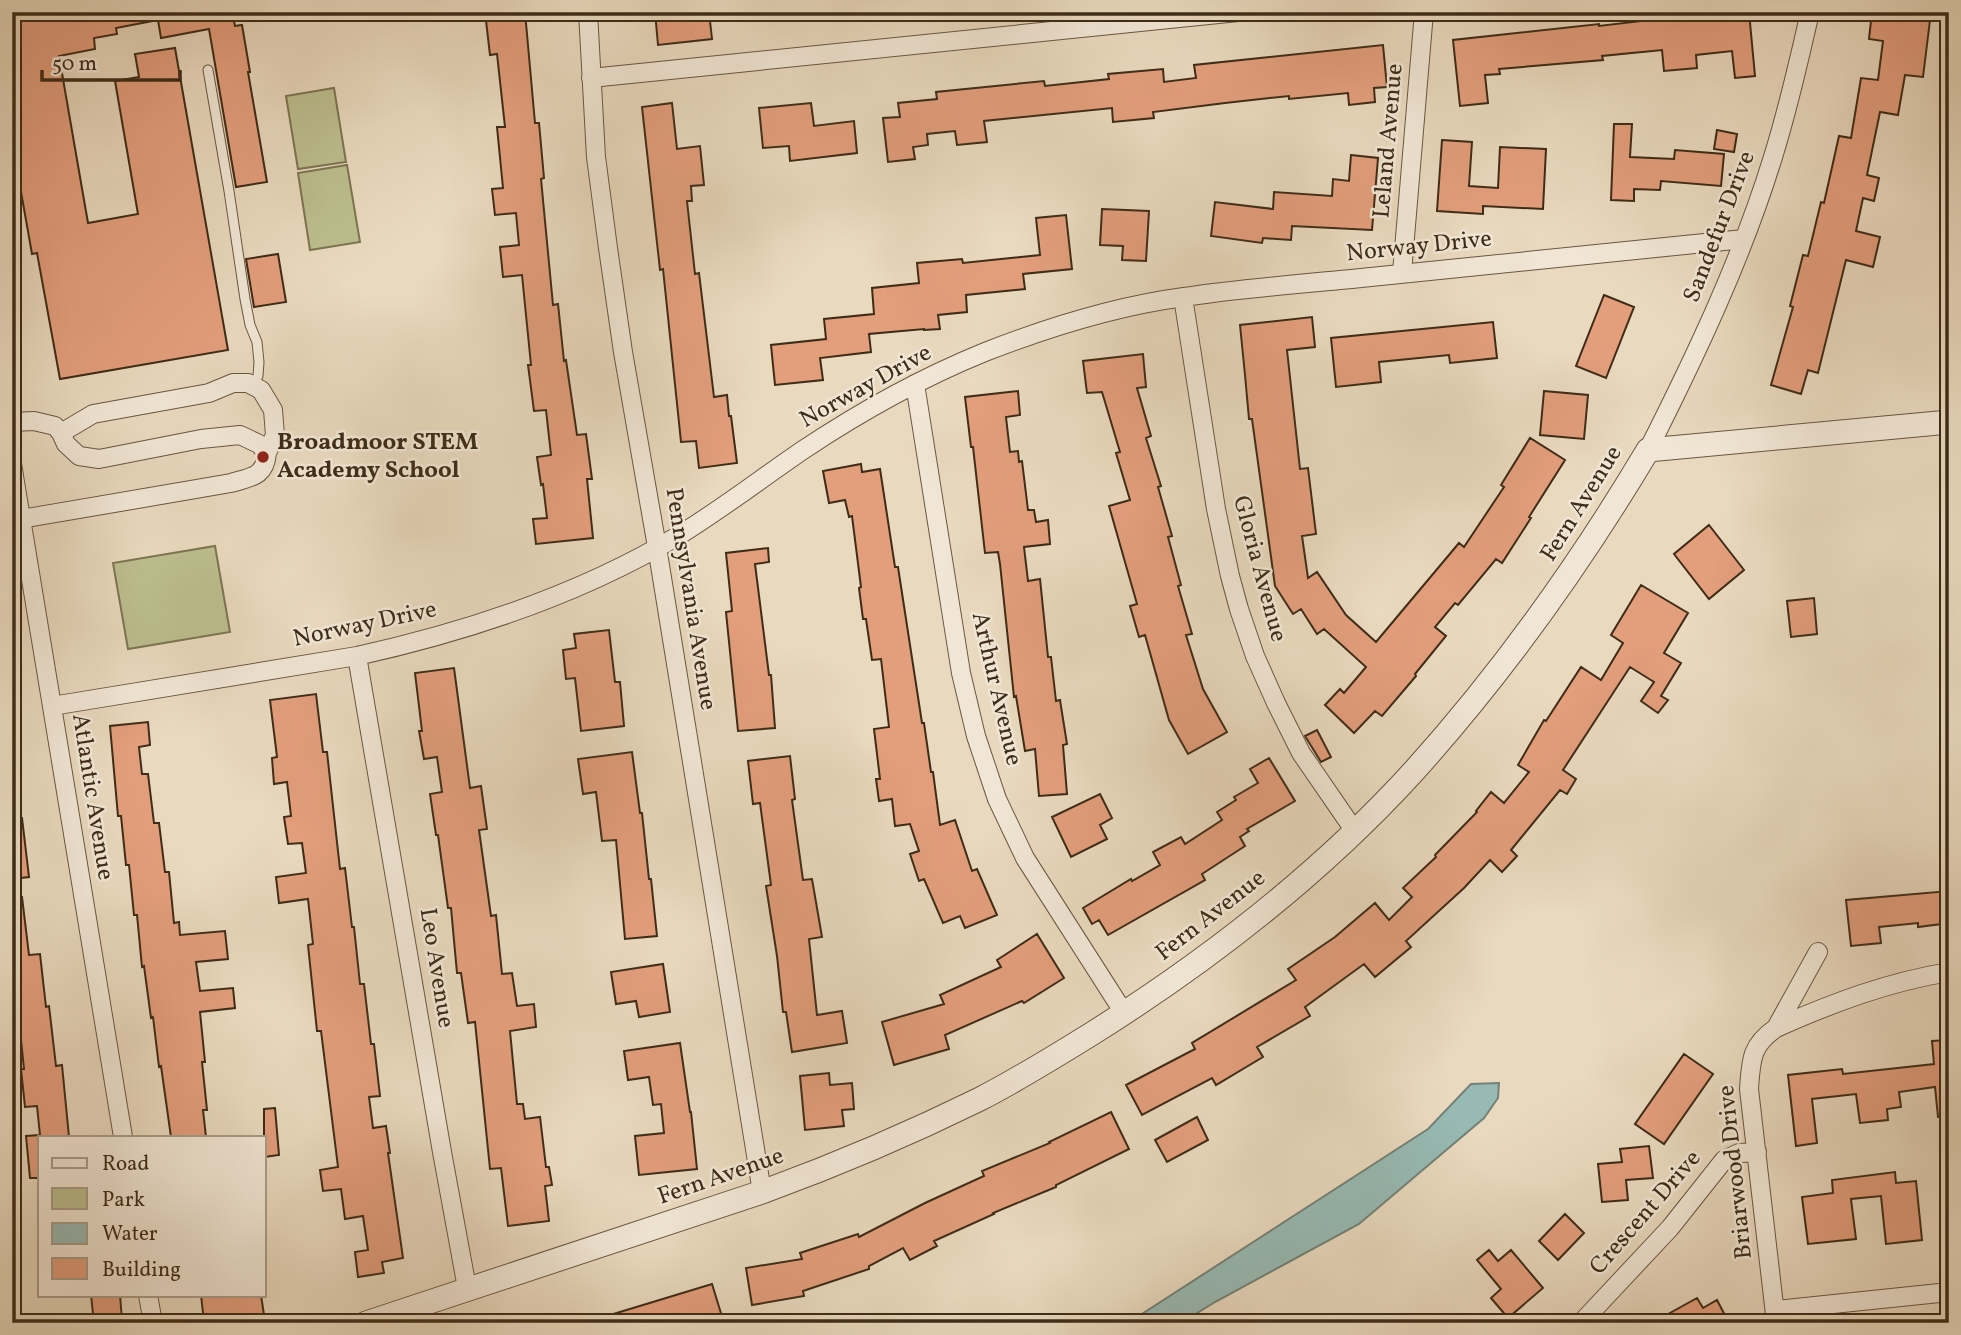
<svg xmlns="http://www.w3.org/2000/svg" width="1961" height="1335" font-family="Vollkorn,serif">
  <rect width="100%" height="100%" fill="#e9d9be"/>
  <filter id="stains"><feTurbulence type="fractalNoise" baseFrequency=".00286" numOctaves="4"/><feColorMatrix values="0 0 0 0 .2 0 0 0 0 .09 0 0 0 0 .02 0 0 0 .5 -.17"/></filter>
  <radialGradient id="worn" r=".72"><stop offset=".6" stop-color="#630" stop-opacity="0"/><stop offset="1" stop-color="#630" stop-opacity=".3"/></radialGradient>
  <path fill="#bcbe8e" stroke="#7d7553" stroke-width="2" d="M334,88L346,162L298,169L286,96Z
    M347,165L360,242L310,250L298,173Z
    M215,546L230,632L128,649L113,563Z"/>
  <path fill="#97bab4" stroke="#738176" stroke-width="2" d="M1499,1083L1498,1098L1484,1118L1359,1224L1215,1302L1181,1323H1128L1428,1129L1471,1084Z"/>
  <path fill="#e39e7c" stroke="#3e2c18" stroke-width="2" d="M12,12H160L161,15L179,12H232L235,26L242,25L250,72H248L267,182L236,187L209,29L161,38L158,20L116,28L117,34L94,38L95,49L59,56L88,223L138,214L115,81L139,77L135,54L175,48L228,350L60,379L37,253L32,254L12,141Z
    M485,12H525L535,123H539L544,178L541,179L553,305L558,304L564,361L566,360L577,435L586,434L592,479H587L593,538L536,544L533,519L547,518L543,484L541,485L537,457L551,455L546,410L534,411L528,365H531L522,275L503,277L500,247L519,245L516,213L495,215L492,189L503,188L497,127H505L497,54L490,55Z
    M655,12H709L712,39L658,45Z
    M1719,12H1749L1755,76L1735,78L1732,51L1696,55L1697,68L1664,71L1662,50L1602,56L1603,60L1499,69L1500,74L1485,75L1488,103L1460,106L1453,40L1599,24V26Z
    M1872,12H1931L1923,77L1905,75L1898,115L1880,112L1867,175L1879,178L1874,201L1863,198L1856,231L1880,237L1873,267L1846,260L1818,373L1808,370L1801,394L1771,385L1793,307L1790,306L1803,255L1808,256L1821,202L1824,203L1839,136L1851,138L1861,78L1878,80L1883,41L1869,39Z
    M1383,45L1387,87L1374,88L1375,102L1349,105L1348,93L1289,99V96L1225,103L1153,112L1154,118L1113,122L1112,108L984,121L987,142L957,145L955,131L927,134L928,145L913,147L915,159L888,162L883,118L900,117L898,103L937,99L936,92L1044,81L1045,86L1109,79L1108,74L1163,69L1164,82L1196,78L1194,65Z
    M672,103L677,149L700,146L704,185L691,186L692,201H687L695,274L699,273L714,397L727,395L729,416H731L737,463L699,468L696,441L681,442L663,269L660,270L642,107Z
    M811,103L814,126L854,121L857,153L790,161L789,146L763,148L759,108Z
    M1614,124H1632L1630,157L1674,159L1675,150L1724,154L1721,186L1661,181L1660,190L1634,189V201L1611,200Z
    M1717,130L1737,134L1734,152L1714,149Z
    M1442,140L1472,142L1469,186L1498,188L1500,147L1546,149L1543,209L1483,206V214L1437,211Z
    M1351,155L1378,158L1372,230L1292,226L1291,240L1263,238L1262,243L1211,236L1215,202L1273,209L1274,192L1332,196L1333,179L1349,181Z
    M1102,209L1149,211L1146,261L1122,260L1123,246L1100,245Z
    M1066,215L1072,269L1023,274L1025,289L966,295L967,312L938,315L940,329L924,330V329L869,334L871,352L820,358L823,380L775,385L771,345L826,339L824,319L874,314L872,288L919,283L917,263L962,259L963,263L1040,255L1036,218Z
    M278,254L286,302L254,307L246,259Z
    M1604,295L1634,307L1606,378L1576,366Z
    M1312,317L1315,347L1287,350L1300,469L1308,468L1316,534L1302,536L1308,578L1317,572L1346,615L1376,642L1459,543L1464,547L1504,487L1501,485L1530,438L1565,460L1529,517L1531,518L1502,563L1496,559L1458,605L1455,603L1435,627L1446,636L1415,674L1416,676L1382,716L1375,711L1354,733L1325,705L1340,689L1344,693L1366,667L1324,629L1317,634L1301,609L1293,614L1275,586L1252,419H1249L1245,375L1240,325Z
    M1493,322L1497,358L1450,363L1449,355L1379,362L1381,382L1336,387L1331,338Z
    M1143,354L1146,387L1137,388L1151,436L1146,438L1161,486L1158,487L1172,536L1168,537L1181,585L1178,586L1192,634L1186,635L1203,689L1227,732L1188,754L1169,720L1145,635L1139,637L1130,606L1137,604L1109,506L1130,500L1116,453L1120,452L1102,392L1087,393L1083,361Z
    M1018,391L1020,415L1006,417L1010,452L1018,451L1019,462L1022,461L1028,510H1034L1036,522L1048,520L1050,544L1024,547L1028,581L1040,579L1048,657H1051L1056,701L1060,700L1067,744L1063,745L1067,794L1039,796L1035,749L1025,751L1016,696L1014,697L1000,564L998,552L985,553L973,447H971L965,397Z
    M1544,391L1588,395L1584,439L1540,435Z
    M861,464L862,472L880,469L895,567H898L922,723H924L931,772H933L940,825L955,820L972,871L977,869L997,915L965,928L960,916L943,923L924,879L919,881L910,854L919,851L910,824L895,826L892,799L879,801L876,779H880L874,729L889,727L881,659L872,660L866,619H863L859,588L861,587L852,516L849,517L845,500L829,503L823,471Z
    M1709,525L1744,570L1709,599L1674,554Z
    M768,548L769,562L755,564L769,675H771L775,728L738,731L726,612L732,611L726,553Z
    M1641,585L1688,613L1664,653L1681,663L1661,696L1668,700L1658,713L1641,701L1654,682L1630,667L1563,770L1576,779L1567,794L1560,790L1511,850L1517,856L1502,872L1490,860L1464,888L1406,941L1411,947L1375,977L1364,964L1305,1007L1310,1016L1257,1047L1263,1057L1216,1085L1212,1078L1142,1115L1126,1085L1195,1049L1192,1043L1296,980L1288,969L1335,937L1375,903L1389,920L1412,897L1403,888L1436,857L1435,855L1477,812L1476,811L1491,792L1504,803L1529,772L1518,765L1544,720L1546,721L1581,667L1601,680L1623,643L1611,635Z
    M1814,598L1817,634L1791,637L1787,601Z
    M609,630L615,682H620L624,726L581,731L575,678L566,679L563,650L576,648L574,634Z
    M454,668L470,788L481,786L487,829L479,830L491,916L496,915L502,974L512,973L517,1006L534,1004L536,1027L510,1031L517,1104H523L525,1119L540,1117L546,1167H549L552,1185L545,1186L549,1221L508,1226L501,1168L490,1169L475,1022L468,1023L461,973H457L451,908H448L438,835H436L430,794L442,792L437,757L424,759L419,731H422L415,673Z
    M316,694L323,752H327L340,869L345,868L352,927H354L360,984H364L371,1044H374L380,1096L369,1097L373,1128L386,1126L390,1153H388L403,1258L382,1262L384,1273L358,1277L355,1252L368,1250L363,1216L345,1219L341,1189L323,1191L320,1170L338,1167L321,1031H317L308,945L313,944L308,899L279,903L276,877L306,873L302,843L288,844L284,817L291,816L287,782L274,784L272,758L277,757L270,700Z
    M148,722L150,745L139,747L142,774H148L154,823H159L165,872H169L174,923L179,922L180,935L225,931L228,959L196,962L200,991L233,988L235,1008L200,1012L205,1062H202L207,1110H203L206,1137H171L161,1066L159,1067L153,1017L151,1018L144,966L142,967L137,915H134L129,865H126L121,816H118L110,726Z
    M1317,730L1331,757L1321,762L1305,736Z
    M632,752L640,813H642L649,879H651L657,936L625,939L616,840L602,841L596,792L583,794L578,759Z
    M790,756L795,799L792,800L803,880L812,879L822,937L809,939L817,1015L842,1011L847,1043L792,1052L786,1012H783L777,956L766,886L771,885L760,803L753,804L748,761Z
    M1269,758L1295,801L1247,829L1249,831L1240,837L1245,846L1202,874L1205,880L1108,935L1099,920L1092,924L1083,908L1131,879L1132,881L1160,865L1153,852L1181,837L1185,844L1222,820L1217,812L1236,800L1234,797L1258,783L1250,769Z
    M1100,794L1112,818L1100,825L1107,839L1071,857L1052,817Z
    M12,818H22L29,877L12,879Z
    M1949,891V923L1918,927V923L1879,927L1881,943L1851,946L1846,900Z
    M12,897H22L29,955L40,954L46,1007L49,1006L56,1066L62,1065L69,1137H40V1178H30L26,1136L40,1135L37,1106L25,1107L21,1069H24L17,1001H14L12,987Z
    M1037,934L1064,978L1024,1003L1022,1001L945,1035L949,1049L894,1065L882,1022L944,1004L940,995L1001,967L997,960Z
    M663,964L670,1012L639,1017L636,1001L616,1004L611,972Z
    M1949,1040V1116L1938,1117L1935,1087L1899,1092L1901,1107L1887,1109L1888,1120L1860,1123L1856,1094L1812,1099L1817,1143L1796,1146L1788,1075L1842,1069L1843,1074L1934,1064L1932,1041Z
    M680,1043L690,1112H691L697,1169L639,1175L635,1136L664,1133L661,1104L653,1105L649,1077L628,1080L624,1051Z
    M1684,1054L1713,1074L1664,1144L1635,1124Z
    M829,1073L830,1085L852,1083L854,1109L842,1110L844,1126L805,1130L800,1076Z
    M275,1108L279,1155L264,1157V1109Z
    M1111,1112L1129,1149L1056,1185V1187L993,1213L994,1214L934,1241L937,1246L910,1260L903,1248L869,1266V1269L803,1291L804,1296L752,1305L746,1268L802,1259L800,1253L858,1234L859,1237L925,1203L984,1176L982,1171L1050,1143L1049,1142Z
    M1197,1117L1208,1140L1167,1162L1155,1140Z
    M1649,1146L1653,1178L1626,1180L1628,1200L1602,1202L1598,1164L1622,1162L1620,1149Z
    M1895,1172L1896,1183L1916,1181L1922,1240L1886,1244L1881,1196L1851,1199L1856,1239L1808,1244L1802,1197L1833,1193L1832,1180Z
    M1565,1214L1584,1233L1558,1260L1539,1241Z
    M1489,1250L1498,1261L1511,1250L1543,1288L1508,1318L1491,1298L1501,1289L1477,1260Z
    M712,1284L724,1323H598L597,1319Z
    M91,1295H120L122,1320L94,1323Z
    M201,1295H261L264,1315L204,1322Z
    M1697,1298L1703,1308L1717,1300L1729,1323H1652Z"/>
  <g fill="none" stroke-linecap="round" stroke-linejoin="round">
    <defs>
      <path id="service" d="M208,70L229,191L245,299L250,325L257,342L259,362L258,376L252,386"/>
      <path id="minor" d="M588,12L596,157L608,248L623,352L657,547L762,1192
        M591,78L1238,12
        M1402,273L1424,12
        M1183,297L1216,509L1230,576L1239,609L1255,656L1276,703L1301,753L1354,830
        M915,384L961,673L976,736L997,799L1025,858L1124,1013
        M12,422L34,421L55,426L61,433L66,444L79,456L99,459L201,439L240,435L259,444L267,453C265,477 251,477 231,483L21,519
        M61,433L93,414L209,393L233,383H248L261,390L273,410L275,435L267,453
        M1648,450C1696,355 1742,258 1773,157C1788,109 1799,61 1810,12
        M12,464L123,1137
        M357,656L442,1152L467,1288
        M52,706L357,656C470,631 582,594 681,534C723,508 762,478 803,450C860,412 921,378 985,352C1049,327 1116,306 1184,297C1243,288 1302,284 1361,278C1488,264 1616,252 1744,239
        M1776,1028C1832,1003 1888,982 1949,972
        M148,1295L153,1323
        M1775,1310L1949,1292
        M1581,1323L1670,1228L1724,1160L1739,1153L1757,1152
        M1776,1323L1749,1089C1751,1060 1751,1045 1776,1028L1818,952"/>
      <path id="tertiary" d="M366,1323L762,1192C836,1165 909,1134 980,1099C1019,1079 1056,1056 1093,1033C1209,960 1321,873 1414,771C1503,672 1580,564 1648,450L1949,422"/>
    </defs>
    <use href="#service" stroke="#695742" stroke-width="11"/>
    <use href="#minor" stroke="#695742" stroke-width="20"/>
    <use href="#tertiary" stroke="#695742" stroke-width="25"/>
    <use href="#service" stroke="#f1e6d5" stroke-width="9"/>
    <use href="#minor" stroke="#f1e6d5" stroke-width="18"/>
    <use href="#tertiary" stroke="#f1e6d5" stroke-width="23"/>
  </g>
  <circle fill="#8f2418" stroke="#f1e6d5" stroke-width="2.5" cx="263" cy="457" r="7"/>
  <g text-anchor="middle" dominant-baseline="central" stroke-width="5" stroke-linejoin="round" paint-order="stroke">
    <g font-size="24" fill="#3e2c18" stroke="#f1e6d5">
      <text transform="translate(1389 141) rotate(-85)">Leland Avenue</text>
      <text transform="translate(1720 227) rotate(-69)">Sandefur Drive</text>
      <text transform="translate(1419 247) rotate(-6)">Norway Drive</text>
      <text transform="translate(866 387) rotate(-29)">Norway Drive</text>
      <text transform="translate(1582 504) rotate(-58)">Fern Avenue</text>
      <text transform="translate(1259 569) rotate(75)">Gloria Avenue</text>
      <text transform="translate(690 599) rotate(81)">Pennsylvania Avenue</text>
      <text transform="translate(365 625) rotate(-12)">Norway Drive</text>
      <text transform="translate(996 689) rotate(77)">Arthur Avenue</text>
      <text transform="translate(92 797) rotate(81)">Atlantic Avenue</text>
      <text transform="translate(1211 916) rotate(-38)">Fern Avenue</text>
      <text transform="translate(436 968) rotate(81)">Leo Avenue</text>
      <text transform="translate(1736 1172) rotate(-96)">Briarwood Drive</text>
      <text transform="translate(721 1177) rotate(-19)">Fern Avenue</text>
      <text transform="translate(1646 1213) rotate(-49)">Crescent Drive</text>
    </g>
    <g font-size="24" font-weight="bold" fill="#3e2c18" stroke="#f1e6d5" text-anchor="start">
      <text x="277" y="443">Broadmoor STEM<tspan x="277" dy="28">Academy School</tspan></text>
    </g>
  </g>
  <rect width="1961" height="1335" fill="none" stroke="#e9d9be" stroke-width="42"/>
  <rect x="14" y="14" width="1933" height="1307" fill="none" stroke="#3e2c18" stroke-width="3.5"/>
  <rect x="21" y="21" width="1919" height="1293" fill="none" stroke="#3e2c18" stroke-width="2"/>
  <rect x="38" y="1136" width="228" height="161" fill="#f1e6d5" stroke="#a99c89" stroke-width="2"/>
  <rect x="52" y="1158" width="35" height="10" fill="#f1e6d5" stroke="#a99c89" stroke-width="2"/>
  <text x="102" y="1170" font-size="21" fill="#3e2c18">Road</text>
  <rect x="52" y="1188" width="35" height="21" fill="#bcbe8e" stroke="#a99c89" stroke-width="2"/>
  <text x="102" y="1206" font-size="21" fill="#3e2c18">Park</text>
  <rect x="52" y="1223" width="35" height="21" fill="#97bab4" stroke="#a99c89" stroke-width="2"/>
  <text x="102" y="1240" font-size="21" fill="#3e2c18">Water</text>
  <rect x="52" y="1258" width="35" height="21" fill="#e39e7c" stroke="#a99c89" stroke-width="2"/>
  <text x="102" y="1276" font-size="21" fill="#3e2c18">Building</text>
  <path d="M42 70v10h138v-10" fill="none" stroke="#3e2c18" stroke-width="3.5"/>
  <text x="52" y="70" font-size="21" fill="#3e2c18" stroke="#f1e6d5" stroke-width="5" paint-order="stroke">50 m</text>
  <rect width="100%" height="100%" filter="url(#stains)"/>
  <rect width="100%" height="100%" fill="url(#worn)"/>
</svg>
